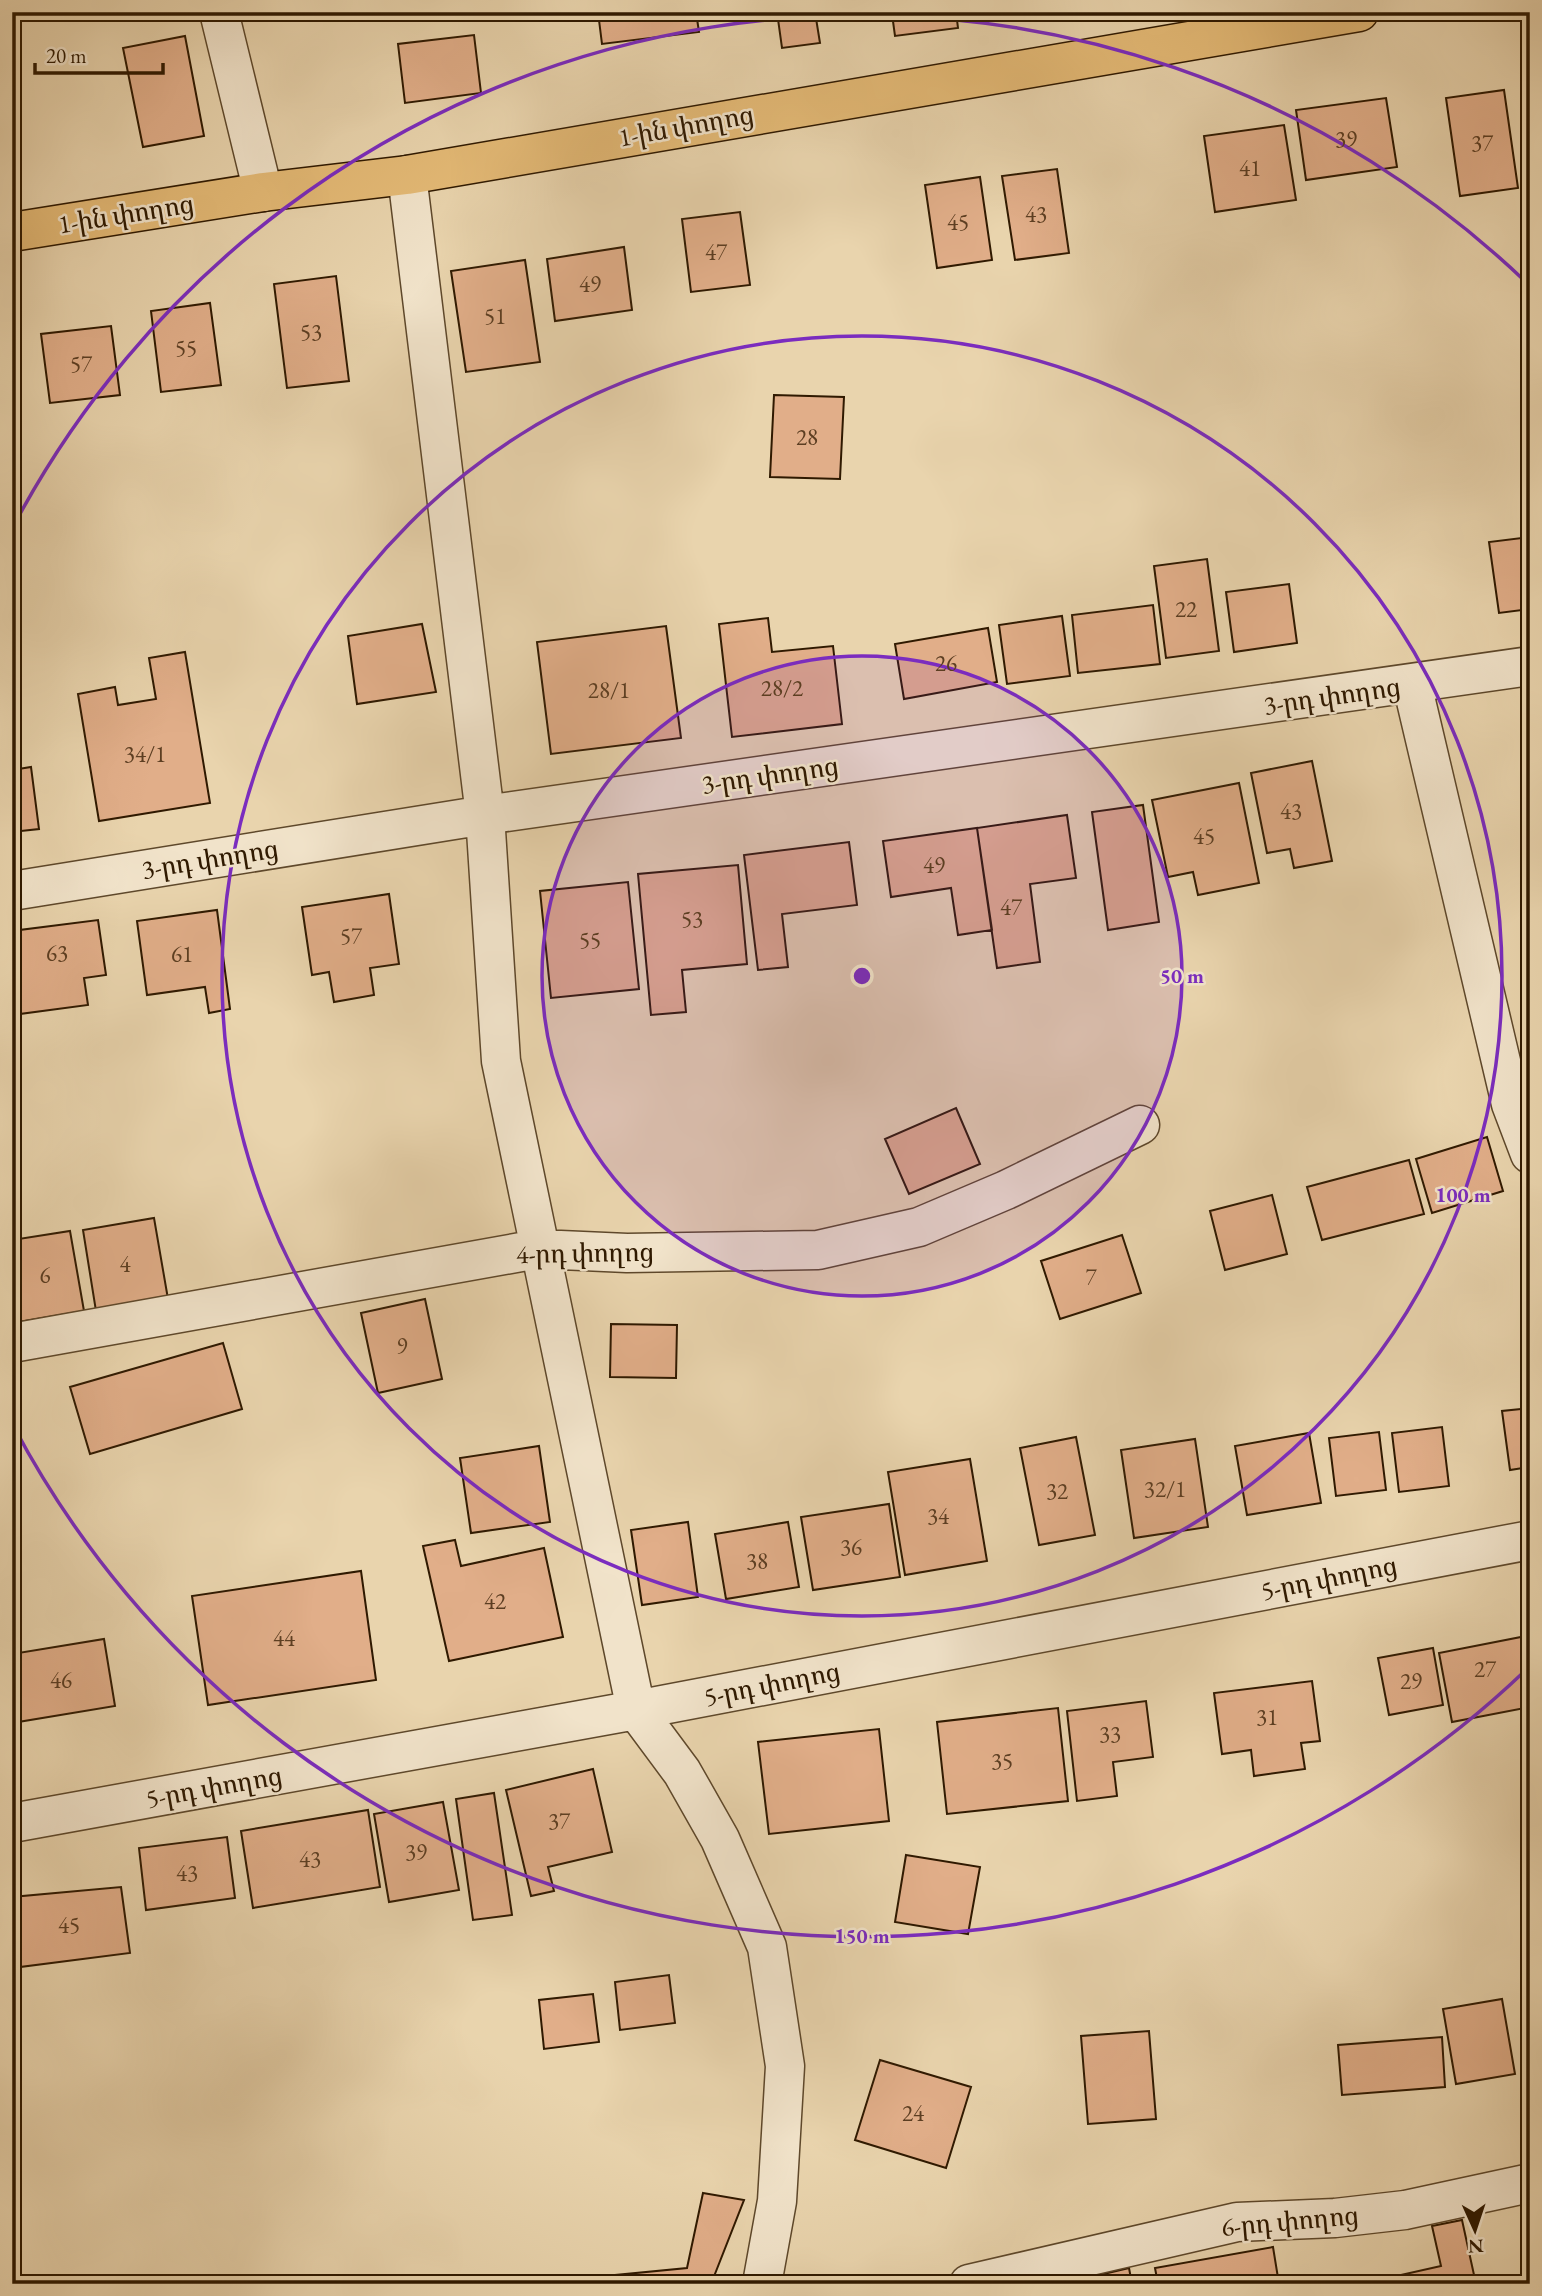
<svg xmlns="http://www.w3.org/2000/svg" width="1542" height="2296" font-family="'EB Garamond','Noto Serif Armenian',serif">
  <rect width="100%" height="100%" fill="#e9d4ad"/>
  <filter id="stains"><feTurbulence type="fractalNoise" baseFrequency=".00286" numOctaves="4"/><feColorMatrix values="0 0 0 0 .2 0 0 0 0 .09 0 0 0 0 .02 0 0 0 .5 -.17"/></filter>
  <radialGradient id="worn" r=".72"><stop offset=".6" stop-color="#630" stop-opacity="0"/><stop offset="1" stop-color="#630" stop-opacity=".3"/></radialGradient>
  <path fill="#e1ae89" stroke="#2f1900" stroke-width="2" d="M598,12H696L699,32L602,44Z
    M777,12H815L820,43L782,48Z
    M902,12H956L958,28L895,36L892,14Z
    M474,35L481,93L405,103L398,44Z
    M185,36L204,136L143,147L123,48Z
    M1504,90L1518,188L1460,196L1446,98Z
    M1530,90V140L1523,91Z
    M1386,98L1397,167L1306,180L1296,110Z
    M1284,125L1296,200L1215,212L1204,136Z
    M1057,169L1069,253L1015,260L1002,176Z
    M980,177L992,260L937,268L925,185Z
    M740,212L750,285L691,292L682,219Z
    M624,247L632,310L555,321L547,259Z
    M525,260L540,362L466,372L451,271Z
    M336,276L349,381L287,388L274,284Z
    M210,303L221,385L161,392L151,311Z
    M111,326L120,395L50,403L41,334Z
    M774,395L844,397L840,479L770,477Z
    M1530,537V609L1499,613L1489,542Z
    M1207,559L1219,651L1166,658L1154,566Z
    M1289,584L1297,643L1234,652L1226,592Z
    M1153,605L1160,664L1078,673L1072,615Z
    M1062,616L1070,676L1007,684L999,625Z
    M768,618L772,652L833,646L842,724L732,737L719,624Z
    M422,624L436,692L357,704L348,636Z
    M666,626L681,738L551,754L537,642Z
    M988,628L997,682L904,699L895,644Z
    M185,652L210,803L99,821L78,694L115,687L118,705L156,699L149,658Z
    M1312,761L1332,861L1294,868L1290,849L1267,853L1251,773Z
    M31,767L39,829L12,832V770Z
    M1239,783L1259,883L1198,895L1193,872L1168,877L1152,800Z
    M1143,805L1159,922L1108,930L1092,812Z
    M1067,815L1076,878L1030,884L1040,962L997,968L977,828Z
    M977,828L992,930L958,935L951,888L891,897L883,841Z
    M849,842L857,905L782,914L788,967L758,970L744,855Z
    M738,865L747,964L682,970L686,1012L651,1015L638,874Z
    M628,882L639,989L551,998L540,891Z
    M389,894L399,964L370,968L374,995L334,1002L329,972L312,975L302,907Z
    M217,910L230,1009L209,1013L205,987L147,995L137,921Z
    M98,920L106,975L84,978L88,1005L12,1015V931Z
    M956,1108L980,1164L909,1194L885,1139Z
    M1487,1137L1503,1191L1432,1213L1416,1159Z
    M1409,1160L1424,1214L1322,1240L1307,1187Z
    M1272,1195L1287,1254L1225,1270L1210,1211Z
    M154,1218L168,1299L96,1311L83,1230Z
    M70,1231L84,1311L13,1323L12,1240Z
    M1122,1235L1141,1293L1060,1319L1041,1261Z
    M425,1299L442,1379L378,1393L361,1313Z
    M611,1324L677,1325L676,1378L610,1377Z
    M223,1343L242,1409L90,1454L70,1387Z
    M1530,1408V1467L1510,1470L1502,1411Z
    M1442,1427L1449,1486L1399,1492L1392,1433Z
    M1379,1432L1386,1490L1336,1496L1329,1438Z
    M1309,1433L1321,1503L1247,1515L1235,1446Z
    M1076,1437L1095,1535L1039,1545L1020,1448Z
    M1195,1439L1208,1527L1134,1538L1121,1450Z
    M539,1446L550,1522L471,1533L460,1458Z
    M970,1459L987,1561L905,1575L888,1472Z
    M889,1504L900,1577L813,1590L801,1517Z
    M688,1522L698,1597L642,1605L631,1530Z
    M788,1522L799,1587L726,1599L715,1534Z
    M455,1540L461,1566L544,1548L563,1637L449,1661L423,1546Z
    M361,1571L376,1680L208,1705L192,1596Z
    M1521,1637L1530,1686V1707L1452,1722L1439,1653Z
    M104,1639L115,1706L12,1723V1654Z
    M1433,1648L1443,1705L1389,1715L1378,1658Z
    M1312,1681L1320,1741L1301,1743L1305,1769L1254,1776L1251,1750L1222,1754L1214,1693Z
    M1146,1701L1153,1757L1113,1762L1117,1796L1077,1801L1067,1711Z
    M1058,1708L1068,1801L947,1814L937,1722Z
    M879,1729L889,1821L769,1834L758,1742Z
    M593,1769L612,1852L548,1867L554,1891L531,1896L506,1790Z
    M494,1793L512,1915L473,1920L456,1799Z
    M443,1802L459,1890L389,1902L374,1814Z
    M368,1810L380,1887L253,1908L241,1831Z
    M227,1837L235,1898L146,1910L139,1848Z
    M906,1855L980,1867L968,1934L895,1922Z
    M121,1887L130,1953L12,1968V1897Z
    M669,1975L675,2023L620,2030L615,1982Z
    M593,1994L599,2042L544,2049L539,2000Z
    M1502,1999L1515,2074L1456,2084L1443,2009Z
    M1149,2031L1156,2119L1088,2124L1081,2036Z
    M1442,2037L1445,2087L1342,2095L1338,2045Z
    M880,2060L971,2087L946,2168L855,2140Z
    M703,2193L744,2200L711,2284H595V2277L687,2268Z
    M1462,2220L1476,2284H1384L1383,2279L1441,2266L1432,2226Z
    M1273,2247L1279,2284H1158L1155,2268Z
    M1129,2268L1132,2284H1061Z"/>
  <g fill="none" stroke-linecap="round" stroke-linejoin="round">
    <defs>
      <path id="minor" d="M219,12L263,192
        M407,175L485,815L501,1061L636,1710L682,1772L720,1839L767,1947L785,2066L777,2201L762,2284
        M1412,684L1511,1104L1530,1154
        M12,891L485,815L1530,666
        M12,1343L538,1249L627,1253L818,1250L919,1227L1006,1190L1140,1125
        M12,1823L636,1710L1530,1540
        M969,2284L1237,2222L1335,2218L1405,2210L1530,2183"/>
      <path id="major" d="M12,232L263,192L407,175L1359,12"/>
    </defs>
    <use href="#minor" stroke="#5e482b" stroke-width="41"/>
    <use href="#major" stroke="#2f1900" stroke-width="41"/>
    <use href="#minor" stroke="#f1e3ca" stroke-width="38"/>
    <use href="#major" stroke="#e4ba76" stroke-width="38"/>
  </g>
  <circle cx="862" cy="976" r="320" fill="#7b2cbf" fill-opacity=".12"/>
  <g fill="none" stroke="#7b2cbf" stroke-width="3.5">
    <circle cx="862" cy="976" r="320"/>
    <circle cx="862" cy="976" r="640"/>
    <path d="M1529 1667A960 960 0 0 1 14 1427M14 525A960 960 0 0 1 1529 285"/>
  </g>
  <g text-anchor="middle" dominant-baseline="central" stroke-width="5" stroke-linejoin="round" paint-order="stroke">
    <g font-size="23" fill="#5c3e22">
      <text x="1346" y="139">39</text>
      <text x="1482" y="143">37</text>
      <text x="1250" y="168">41</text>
      <text x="1036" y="214">43</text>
      <text x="958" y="222">45</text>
      <text x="716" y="252">47</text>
      <text x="590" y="284">49</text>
      <text x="495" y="316">51</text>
      <text x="311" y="332">53</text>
      <text x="186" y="348">55</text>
      <text x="81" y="364">57</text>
      <text x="807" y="437">28</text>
      <text x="1186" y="609">22</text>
      <text x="946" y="663">26</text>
      <text x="782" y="688">28/2</text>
      <text x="609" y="690">28/1</text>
      <text x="145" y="754">34/1</text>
      <text x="1291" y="811">43</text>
      <text x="1204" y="836">45</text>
      <text x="934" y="865">49</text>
      <text x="1011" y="907">47</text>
      <text x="692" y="919">53</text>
      <text x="351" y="936">57</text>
      <text x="590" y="940">55</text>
      <text x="57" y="953">63</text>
      <text x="182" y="954">61</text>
      <text x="125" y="1264">4</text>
      <text x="45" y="1275">6</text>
      <text x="1091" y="1277">7</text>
      <text x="402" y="1346">9</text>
      <text x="1165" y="1489">32/1</text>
      <text x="1057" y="1491">32</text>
      <text x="938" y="1516">34</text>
      <text x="851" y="1547">36</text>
      <text x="757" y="1561">38</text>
      <text x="495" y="1601">42</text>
      <text x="284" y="1638">44</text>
      <text x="1485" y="1669">27</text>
      <text x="61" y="1680">46</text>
      <text x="1411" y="1681">29</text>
      <text x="1267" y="1717">31</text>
      <text x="1110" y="1734">33</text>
      <text x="1002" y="1761">35</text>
      <text x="559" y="1821">37</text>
      <text x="416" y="1852">39</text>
      <text x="310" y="1859">43</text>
      <text x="187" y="1873">43</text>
      <text x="69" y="1925">45</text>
      <text x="913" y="2113">24</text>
    </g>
    <g font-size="26" fill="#2f1900" stroke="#f1e3ca">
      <text transform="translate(686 126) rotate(-10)">1-ին փողոց</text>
      <text transform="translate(126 214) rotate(-9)">1-ին փողոց</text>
      <text transform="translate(1332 696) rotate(-8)">3-րդ փողոց</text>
      <text transform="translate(770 775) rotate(-8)">3-րդ փողոց</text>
      <text transform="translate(210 859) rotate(-9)">3-րդ փողոց</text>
      <text transform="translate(585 1253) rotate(-1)">4-րդ փողոց</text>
      <text transform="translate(1329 1578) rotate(-11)">5-րդ փողոց</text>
      <text transform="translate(772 1684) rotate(-11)">5-րդ փողոց</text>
      <text transform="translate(214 1787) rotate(-10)">5-րդ փողոց</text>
      <text transform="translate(1290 2221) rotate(-5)">6-րդ փողոց</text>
    </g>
  </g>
  <circle cx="862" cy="976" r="10" fill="#7b2cbf" stroke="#f1e3ca" stroke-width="3.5"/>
  <g font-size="21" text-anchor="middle" font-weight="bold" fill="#7b2cbf" stroke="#f1e3ca" stroke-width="5" stroke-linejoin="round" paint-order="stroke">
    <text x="1182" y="983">50 m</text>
    <text x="1463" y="1202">100 m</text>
    <text x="862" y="1943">150 m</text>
  </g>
  <rect width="1542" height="2296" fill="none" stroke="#e9d4ad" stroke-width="42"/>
  <rect x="14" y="14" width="1514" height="2268" fill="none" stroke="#2f1900" stroke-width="3.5"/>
  <rect x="21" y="21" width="1500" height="2254" fill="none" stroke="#2f1900" stroke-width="2"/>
  <g transform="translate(1475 2230) rotate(177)" stroke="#f1e3ca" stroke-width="5" paint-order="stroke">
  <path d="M0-5L12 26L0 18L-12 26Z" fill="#2f1900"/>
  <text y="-10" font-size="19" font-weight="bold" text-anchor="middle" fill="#2f1900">N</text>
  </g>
  <path d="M35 63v10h128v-10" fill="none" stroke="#2f1900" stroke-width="3.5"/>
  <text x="46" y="63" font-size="21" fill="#2f1900" stroke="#f1e3ca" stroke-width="5" paint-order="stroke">20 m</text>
  <rect width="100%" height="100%" filter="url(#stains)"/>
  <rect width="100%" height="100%" fill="url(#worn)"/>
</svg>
